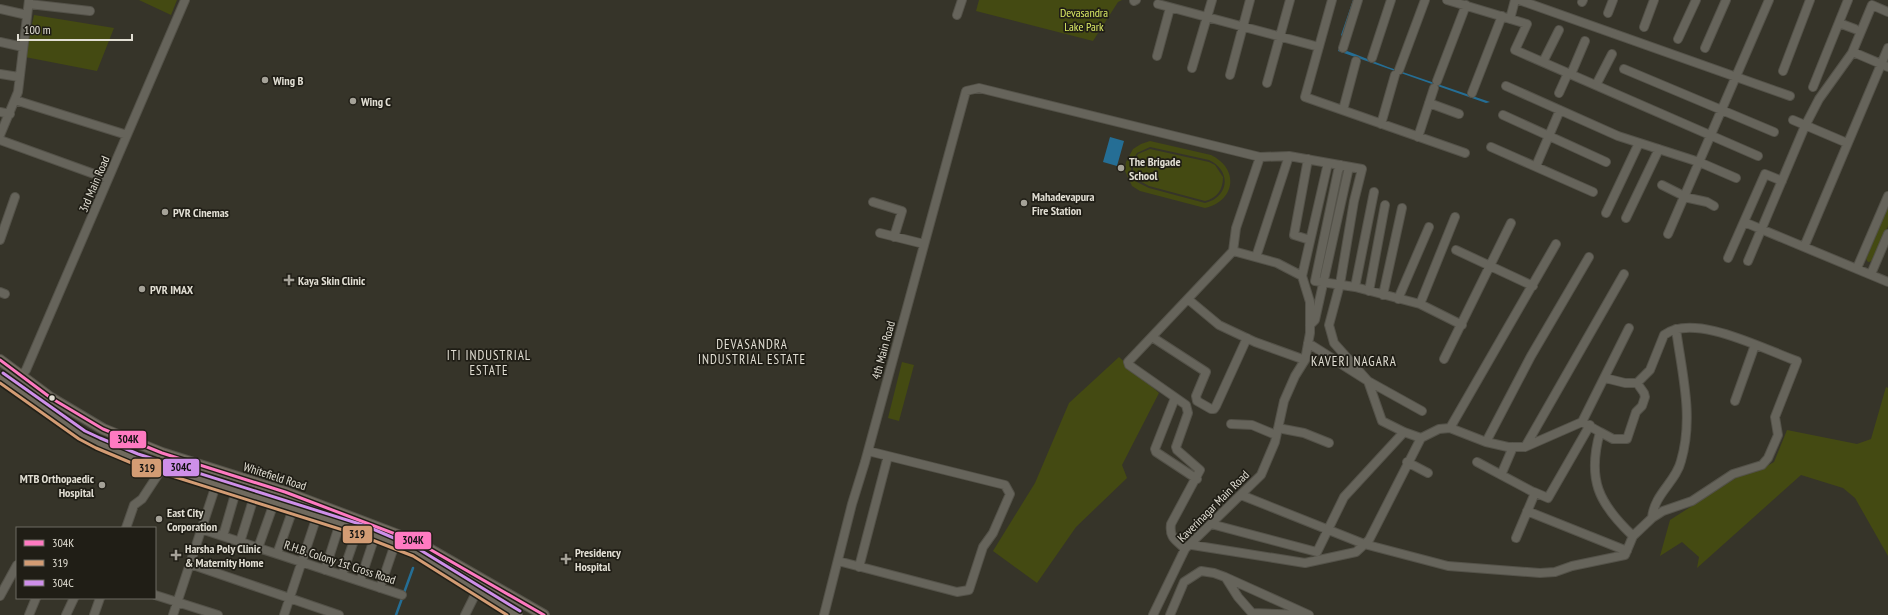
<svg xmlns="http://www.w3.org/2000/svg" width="1888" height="615" font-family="'PT Sans Narrow',sans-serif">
  <rect width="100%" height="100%" fill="#363429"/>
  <path fill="#444a12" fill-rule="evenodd" d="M139,0H177L171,15Z
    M979,0H1122L1118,2L1093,41L976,11Z
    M34,15L114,28L97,71L25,57Z
    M1150,141L1211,155C1240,169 1235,201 1205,208L1140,191L1132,186L1125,171L1126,162L1133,149L1141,144ZM1150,147L1209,160C1232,171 1229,197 1205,203L1149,188L1137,182L1131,170V163L1137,153Z
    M1150,149L1209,162L1215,165L1223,177C1223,190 1217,198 1205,201L1149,186L1138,180L1133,170V163L1138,154Z
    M1888,206V226L1874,261L1868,262L1866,259Z
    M1119,357L1159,393L1122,465L1127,478L1076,527L1037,583L993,551L1035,483L1069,403Z
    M902,362L914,365L899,421L888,418Z
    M1886,387L1888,388V556L1855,498L1843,488L1801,475L1697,568L1699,557L1682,542L1660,556L1670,520L1739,476L1760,470L1774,462L1787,430L1857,444L1871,439Z"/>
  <path fill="#256e95" d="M1353,0H1355L1342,49L1388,67L1490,102L1486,103L1338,51L1343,37L1341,35Z
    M1110,137L1124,141L1117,166L1103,162Z"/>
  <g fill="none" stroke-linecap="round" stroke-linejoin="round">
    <path stroke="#256e95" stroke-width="2.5" d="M396,615L413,568"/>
    <defs>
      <path id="minor" d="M1332,0L1305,97L1465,153
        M1447,0L1527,24L1515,50L1758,156
        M1519,0L1790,96
        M1134,1L1136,0
        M1582,2L1583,0
        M29,4L90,11
        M1158,4L1319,47
        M0,9L27,15
        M1608,13L1613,0
        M957,15L962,0
        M1510,19L1515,0
        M1839,23L1855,29
        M1644,27L1654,0
        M1678,39L1696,0
        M0,42L23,47
        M1343,48L1358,0
        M1705,48L1726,0
        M1853,52L1888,67
        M1157,56L1170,8
        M1372,58L1391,0
        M1543,62L1559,30
        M1192,68L1212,0
        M1624,69L1774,132
        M1399,70L1425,0
        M1783,71L1810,0
        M0,74L19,77
        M1571,74L1585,41
        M1230,75L1250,0
        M1437,81L1466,5
        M1267,83L1290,0
        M1596,85L1612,54
        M1506,86L1618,136L1699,162L1736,178
        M1813,87L1848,0
        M1472,93L1502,16
        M1559,93L1568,73
        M15,100L127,135
        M1429,103L1459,114
        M1343,110L1356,61
        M0,112L10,114
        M1503,115L1606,162
        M1793,120L1847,143
        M1381,124L1395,75
        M0,135L18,92L29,0
        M1418,137L1434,88
        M0,140L108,179
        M1491,147L1593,192
        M1308,159L1294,235L1310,240
        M1341,165L1338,171L1315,281L1355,287L1420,304L1462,325
        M1536,166L1560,110
        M1662,185L1684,196
        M1684,197L1707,202L1714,206
        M873,202L902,211L894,237
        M1606,213L1639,143
        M1626,218L1659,149
        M1744,222L1888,282
        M880,233L924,244
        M1668,234L1769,0
        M0,240L15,197
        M1804,247L1888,48
        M1456,250L1533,286
        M1256,257L1289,156
        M1728,258L1765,174L1782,181
        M1748,261L1805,126L1819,99L1852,53L1872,5L1888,12
        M1857,268L1888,196
        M1871,274L1888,234
        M1302,276L1328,163
        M1355,287L1374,192
        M1369,291L1385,205
        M0,292L5,294
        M1383,295L1402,208
        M1398,299L1429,227
        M1189,300L1219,325L1255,342L1305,360
        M1420,304L1455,217
        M1310,325L1315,320L1349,167
        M1152,337L1206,372L1196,396L1197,401L1211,409H1214L1216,406L1247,338
        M1308,343L1368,381L1422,411
        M1444,359L1511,223
        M22,375L26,370L185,0
        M1175,398L1155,449L1156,452L1197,479
        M1735,401L1755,345
        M1582,422L1629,328
        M1231,424L1252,425L1276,435
        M1278,428L1304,433L1329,443
        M1450,428L1556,244
        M1600,432L1613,439H1627L1636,412L1642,406L1645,397L1644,393L1637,383
        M1486,442L1531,356L1589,257
        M1525,447L1624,274
        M1407,462L1428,473
        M1477,462L1535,493L1516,538
        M1501,475L1513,447
        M1534,492L1548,498L1590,425
        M1241,495L1364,544L1448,566L1540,573L1555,572L1572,566L1625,555L1633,536L1652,518L1663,511L1692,501L1733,474L1762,465L1768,458L1778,435L1775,417L1797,361C1765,350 1694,312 1664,335L1650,370L1637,383H1625L1605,378
        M1527,511L1627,551
        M1652,518C1654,494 1676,482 1681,461C1694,417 1682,374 1676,329
        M1211,524L1317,552L1344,497L1404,432
        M126,528L134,505L142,499L163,467
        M201,529L402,595
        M223,536L236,491
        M240,542L254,497
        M1192,545L1305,563L1356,552L1369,540L1421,438L1439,429L1450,428L1486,442L1508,447H1525L1582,422L1600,432C1587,479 1598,503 1633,536
        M258,548L274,503
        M1185,549C1176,540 1169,538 1171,524L1200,470L1177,450L1176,447L1188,413L1186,405L1129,365L1128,362L1233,251
        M277,554L293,509
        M838,561L957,592L969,590L983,547L993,533L1010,494L1005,485L868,451
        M190,564L339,615
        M859,567L888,456
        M325,570L340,523
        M342,575L358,529
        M1226,578L1238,597L1252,613L1306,615
        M360,581L375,536
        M380,588L395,544
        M155,595L218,615
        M0,596L17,565
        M29,615L36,598
        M66,615L74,598
        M94,615L100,598
        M173,615L216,485
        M284,615L317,516
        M465,615L477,591
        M824,615L852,504L865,462L966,91L979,88L1260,157L1289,156L1362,169L1354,201L1340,284L1329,325L1334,343L1368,381L1382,421L1404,432L1421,438
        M1153,615L1185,549L1261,475L1275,442L1284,401L1295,376L1305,360L1310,333V302L1302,276L1277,263L1233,251L1236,228L1260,157
        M1170,615L1184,582L1201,571L1214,573L1225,577L1309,615"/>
      <path id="major" d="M0,360L51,398L103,429L162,453L285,492L419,543L544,615
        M0,377L82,435L98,443L136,459L317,516L364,531L395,544L415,552L517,615"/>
    </defs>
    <use href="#minor" stroke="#545249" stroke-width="10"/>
    <use href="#major" stroke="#545249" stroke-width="12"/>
    <use href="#minor" stroke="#66645b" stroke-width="8"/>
    <use href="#major" stroke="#706a5e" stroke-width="10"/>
    <defs>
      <path id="bus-1" d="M0,360L51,398L103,429L162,453L285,492L419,543L544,615"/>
      <path id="bus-2" d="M0,383L79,439L96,448L134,464L362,536L413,556L507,615"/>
      <path id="bus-3" d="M3,373L85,431L100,438L138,454L366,526L417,548L520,611"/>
    </defs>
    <use href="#bus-1" stroke="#201e16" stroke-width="6"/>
    <use href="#bus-2" stroke="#201e16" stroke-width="6"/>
    <use href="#bus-3" stroke="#201e16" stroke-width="6"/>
    <use href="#bus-1" stroke="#fe7ac1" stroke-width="3"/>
    <use href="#bus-2" stroke="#d39c74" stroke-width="3"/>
    <use href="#bus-3" stroke="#ce8fe9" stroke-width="3"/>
  </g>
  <g fill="#a5a298" stroke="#201e16" stroke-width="1.5">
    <circle cx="265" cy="80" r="4"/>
    <circle cx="353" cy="101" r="4"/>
    <circle cx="1121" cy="168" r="4"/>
    <circle cx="1024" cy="203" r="4"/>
    <circle cx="165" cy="212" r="4"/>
    <path d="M287 274h4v4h4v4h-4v4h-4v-4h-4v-4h4z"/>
    <circle cx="142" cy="289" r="4"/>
    <circle cx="102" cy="485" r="4"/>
    <circle cx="159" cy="519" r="4"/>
    <path d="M174 549h4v4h4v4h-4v4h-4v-4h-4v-4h4z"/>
    <path d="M564 553h4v4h4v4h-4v4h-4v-4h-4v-4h4z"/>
  </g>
  <circle fill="#e1ded3" stroke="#201e16" stroke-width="1.5" cx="52" cy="398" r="3.5"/>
  <g text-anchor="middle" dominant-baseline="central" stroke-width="3.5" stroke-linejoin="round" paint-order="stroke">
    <g font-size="12" fill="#d9e964" stroke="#201e16">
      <text x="1084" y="12">Devasandra<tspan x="1084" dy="14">Lake Park</tspan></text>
    </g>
    <g font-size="12" font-weight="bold" fill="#e1ded3" stroke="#201e16" text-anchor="start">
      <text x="273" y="80">Wing B</text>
      <text x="361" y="101">Wing C</text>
      <text x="1129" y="161">The Brigade<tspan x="1129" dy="14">School</tspan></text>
      <text x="1032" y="196">Mahadevapura<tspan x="1032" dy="14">Fire Station</tspan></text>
      <text x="173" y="212">PVR Cinemas</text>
      <text x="298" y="280">Kaya Skin Clinic</text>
      <text x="150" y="289">PVR IMAX</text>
      <text x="94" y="478" text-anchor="end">MTB Orthopaedic<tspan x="94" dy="14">Hospital</tspan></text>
      <text x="167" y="512">East City<tspan x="167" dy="14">Corporation</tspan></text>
      <text x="185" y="548">Harsha Poly Clinic<tspan x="185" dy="14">&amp; Maternity Home</tspan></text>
      <text x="575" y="552">Presidency<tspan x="575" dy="14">Hospital</tspan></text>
    </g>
    <g font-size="12" fill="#e1ded3" stroke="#201e16">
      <text transform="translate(94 184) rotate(-67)">3rd Main Road</text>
      <text transform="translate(883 350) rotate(-75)">4th Main Road</text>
      <text transform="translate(275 476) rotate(18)">Whitefield Road</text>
      <text transform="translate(1213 506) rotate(-45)">Kaverinagar Main Road</text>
      <text transform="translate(340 562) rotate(18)">R.H.B. Colony 1st Cross Road</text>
    </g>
    <g font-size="13" letter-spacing="1" fill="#e1ded3" stroke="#201e16">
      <text x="752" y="344">DEVASANDRA<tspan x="752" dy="15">INDUSTRIAL ESTATE</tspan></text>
      <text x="489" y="355">ITI INDUSTRIAL<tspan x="489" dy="15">ESTATE</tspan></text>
      <text x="1354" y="361">KAVERI NAGARA</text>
    </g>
  </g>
  <g stroke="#201e16" stroke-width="1.5">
    <rect x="109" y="430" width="38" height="19" rx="4" fill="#fe7ac1"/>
    <rect x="162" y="458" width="38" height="19" rx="4" fill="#ce8fe9"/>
    <rect x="131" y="458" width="31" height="20" rx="4" fill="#d39c74"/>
    <rect x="342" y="525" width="31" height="19" rx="4" fill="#d39c74"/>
    <rect x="394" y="531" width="38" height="19" rx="4" fill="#fe7ac1"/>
  </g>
  <g font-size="11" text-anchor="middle" font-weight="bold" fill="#111">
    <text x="128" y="443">304K</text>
    <text x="181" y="471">304C</text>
    <text x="147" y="472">319</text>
    <text x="357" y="538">319</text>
    <text x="413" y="544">304K</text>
  </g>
  <rect x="16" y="527" width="140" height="72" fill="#201e16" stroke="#6d6b62"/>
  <rect x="24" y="540" width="20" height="6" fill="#fe7ac1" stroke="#6d6b62"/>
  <text x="52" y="547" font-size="12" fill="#e1ded3">304K</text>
  <rect x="24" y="560" width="20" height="6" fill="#d39c74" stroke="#6d6b62"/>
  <text x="52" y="567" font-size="12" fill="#e1ded3">319</text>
  <rect x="24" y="580" width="20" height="6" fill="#ce8fe9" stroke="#6d6b62"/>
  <text x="52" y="587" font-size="12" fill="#e1ded3">304C</text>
  <path d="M18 34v6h114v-6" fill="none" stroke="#e1ded3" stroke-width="2"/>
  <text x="24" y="34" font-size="12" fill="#e1ded3" stroke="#201e16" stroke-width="3" paint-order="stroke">100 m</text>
</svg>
